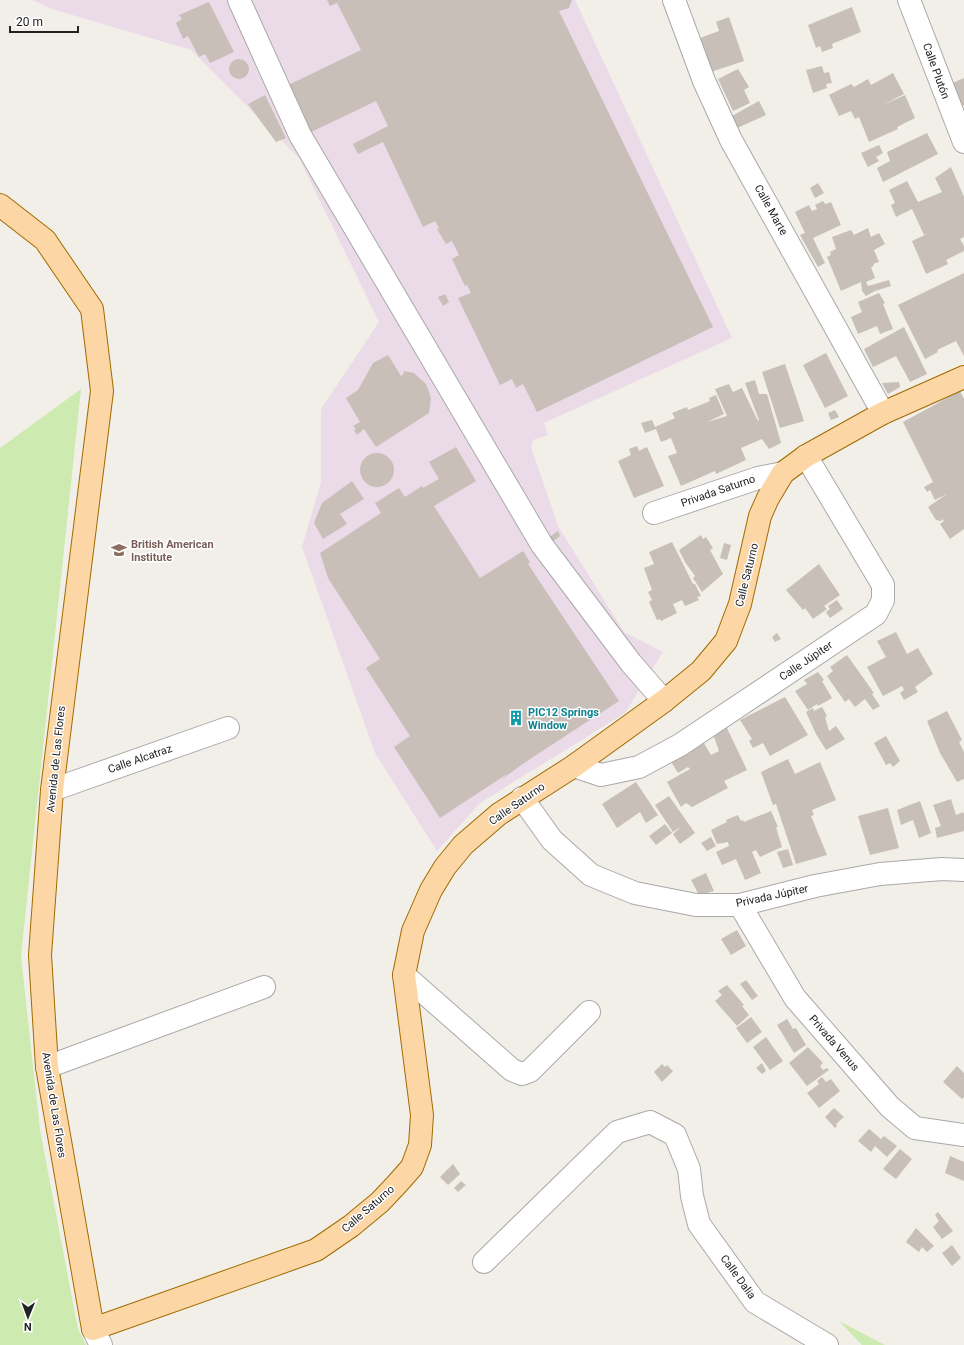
<svg xmlns="http://www.w3.org/2000/svg" width="964" height="1345" font-family="Roboto,sans-serif">
  <rect width="100%" height="100%" fill="#f2efe9"/>
  <path fill="#ebdbe8" d="M32,0H575L732,338L544,423L548,435L533,440L531,447L558,526L624,632L663,652L625,713L480,803L437,851L375,753L302,547L321,482V409L379,322L299,158L191,50L52,9Z"/>
  <path fill="#cdebb0" d="M81,389L21,956L40,1130L78,1329L86,1345H0V448Z
    M839,1321L885,1345H862Z"/>
  <path fill="#c7bfb8" d="M327,0H572L569,8L559,11L713,327L537,412L523,384L516,388L512,379L500,385L458,298L471,293L467,285L465,286L452,259L459,255L452,241L446,244L437,229L439,228L435,221L423,227L383,142L358,154L353,144L388,126L376,101L307,134L284,87L361,50L337,3L330,6Z
    M209,2L234,52L210,63L205,54L199,57L188,36L183,39L176,23L182,19L179,15Z
    M852,7L861,32L832,44L833,48L822,52L820,46L816,48L808,25Z
    M729,17L744,61L711,72L700,38L719,31L716,22Z
    M229 69a10 10 0 1 1 20 0a10 10 0 1 1-20 0Z
    M822,66L824,73L829,72L832,83L826,84L827,88L813,93L806,70Z
    M738,69L749,87L744,90L750,103L733,111L718,79Z
    M893,73L904,94L883,105L905,95L915,118L897,127L898,129L869,142L859,117L855,119L851,111L839,116L829,95L851,84L854,87L868,79L871,85Z
    M964,78V105L957,109L948,85Z
    M265,95L286,138L276,142L248,104Z
    M759,101L766,115L735,129L730,117Z
    M927,133L938,154L883,182L877,168L890,161L887,152Z
    M879,145L883,153L876,157L879,161L868,167L861,153Z
    M951,167L964,197V237L960,239L964,246V251L946,260L948,264L926,274L912,241L929,233L924,235L912,209L896,217L891,205L895,203L889,190L907,181L918,202L942,192L935,178Z
    M818,183L824,193L815,198L810,188Z
    M823,201L825,204L831,202L841,225L813,238L825,263L818,267L800,235L805,233L795,212L809,205L812,211L817,209L815,205Z
    M868,228L871,237L879,233L885,244L874,250L879,262L873,264L874,266L871,267L875,278L866,282L868,286L889,280L891,286L875,291L866,296L862,291L861,282L841,291L827,257L831,255L830,252L836,249L832,237L851,230L854,235Z
    M964,273V356L956,341L937,350L938,352L925,359L898,305Z
    M879,293L885,303L883,304L893,329L880,334L877,326L858,334L851,317L862,312L858,302Z
    M445,294L449,302L443,306L438,297Z
    M904,327L927,374L910,382L896,356L873,367L864,349Z
    M826,353L848,396L825,408L803,365Z
    M388,355L401,376L404,373L403,371L414,373L426,384L431,398L429,413L376,447L364,429L357,435L354,430L356,429L353,426L360,422L346,398L358,390L373,363Z
    M785,364L804,421L780,428L762,372Z
    M755,380L759,394H767L781,443L769,449L762,439L741,448L746,460L716,474L715,471L681,486L668,456L677,453L671,438L661,442L656,429L645,433L641,423L652,420L655,427L675,418L672,413L687,407L688,410L698,406L710,401L709,398L716,395L724,414L707,422L727,416L715,389L729,384L733,392L742,388L758,421L759,420L745,383Z
    M899,382L900,387L888,394L882,383Z
    M960,391L964,399V529L950,539L940,524L944,521L942,519L941,521L936,520L928,507L947,494L935,500L930,490L927,492L924,487L933,482L903,422Z
    M835,410L839,417L831,420L828,413Z
    M637,446L639,451L647,447L664,486L634,498L618,461L631,455L629,449Z
    M456,447L476,481L434,506L480,578L523,551L530,562L528,564L619,701L524,763L501,780L507,774L440,818L394,747L410,736L366,668L380,659L328,578L320,553L381,513L375,503L399,488L405,497L422,486L423,488L439,479L429,462Z
    M360 470a17 17 0 1 1 34 0a17 17 0 1 1-34 0Z
    M352,481L364,499L340,514L347,524L323,539L314,523L322,503Z
    M558,531L560,536L548,545L545,540Z
    M701,535L703,539L706,537L713,548L710,550L723,574L702,592L693,578L695,576L685,562L679,550Z
    M672,542L693,584H695L701,596L697,597L699,600L685,606L682,600L673,604L677,613L661,621L660,619L657,620L649,602L652,600L648,592L652,590L644,568L654,564L649,552Z
    M724,543L731,545L727,560L720,558Z
    M819,564L840,595L824,606L827,609L813,619L805,608L803,610L786,590Z
    M837,600L843,609L830,618L826,612L830,609L828,606Z
    M896,632L907,654L918,648L933,674L915,687L918,692L904,700L900,693L904,690L902,686L883,696L867,667L886,657L877,641Z
    M777,633L781,639L775,642L772,637Z
    M847,655L874,693L872,694L880,706L873,710L865,699L855,707L849,699L845,702L827,676L833,671L830,667Z
    M818,672L824,680L822,681L832,698L818,706L817,704L808,710L795,691L807,684L804,680Z
    M785,697L808,735L770,756L763,743L753,748L749,741L752,739L740,720Z
    M822,707L827,716L825,717L829,731L836,726L845,739L826,750L816,734L806,712L813,708L814,711Z
    M947,711L962,740L959,742L964,752V779L957,782L940,753L927,721Z
    M726,726L747,770L724,781L728,788L692,807L686,803L681,807L667,782L690,769L688,767L678,773L670,760L702,740L711,755L719,751L713,734Z
    M886,736L900,761L893,767L890,763L886,765L874,743Z
    M788,759L795,774L820,762L836,800L812,810L814,815L811,816L827,855L796,864L776,804L773,805L761,772Z
    M636,782L658,815L646,823L640,812L617,828L602,804Z
    M669,796L695,833L680,844L673,834L682,826L673,832L655,805Z
    M951,799L956,815L963,812L964,814V831L937,838L935,828L941,826L933,805Z
    M920,801L931,833L919,838L913,820L901,825L897,810Z
    M888,808L899,848L870,855L858,816Z
    M771,811L778,827H776L782,847L760,857L756,850L752,852L761,873L745,880L736,859L722,865L716,852L729,846L728,842L717,844L711,830L727,822L726,820L738,815L741,821L743,820L744,822Z
    M665,824L672,833L656,845L649,836Z
    M711,837L716,846L707,851L701,843Z
    M788,849L793,865L783,868L777,852Z
    M706,873L714,891L699,895L691,880Z
    M737,930L746,946L731,955L721,939Z
    M746,980L758,996L752,1000L740,984Z
    M727,985L744,1005L742,1006L749,1015L737,1026L715,1001L722,995L718,991Z
    M751,1017L762,1032L747,1043L736,1028Z
    M787,1019L793,1029L796,1028L806,1045L794,1053L777,1025Z
    M766,1037L783,1061L770,1070L753,1047Z
    M808,1047L823,1063L820,1066L823,1070L827,1068L829,1070L807,1086L789,1063Z
    M762,1063L766,1071L762,1074L756,1068Z
    M662,1064L665,1067L667,1065L673,1071L662,1082L654,1072Z
    M957,1066L964,1073V1097L962,1099L943,1082Z
    M822,1077L826,1082L831,1079L840,1091L819,1108L807,1093L819,1084L817,1081Z
    M834,1108L844,1117L836,1124L837,1126L835,1128L825,1117Z
    M869,1129L881,1139L884,1136L897,1146L887,1157L875,1146L871,1152L858,1141Z
    M900,1149L912,1159L896,1179L883,1169Z
    M950,1156L964,1162V1181L945,1173Z
    M453,1164L460,1174L448,1185L440,1177Z
    M461,1181L466,1185L458,1192L454,1188Z
    M938,1212L953,1231L942,1239L933,1227L939,1221L935,1215Z
    M916,1228L934,1246L927,1252L922,1247L919,1252L906,1242Z
    M952,1245L961,1258L952,1266L942,1253Z"/>
  <g fill="none" stroke-linecap="round" stroke-linejoin="round">
    <defs>
      <path id="minor" d="M239,0L300,135L542,545L631,663L664,701
        M674,0L704,81L731,140L883,413
        M909,0L964,142
        M654,513L758,478L783,473
        M574,766L601,775L639,767L680,745L876,614L883,600V585L806,456
        M52,790L228,728
        M522,798L552,840L591,875L635,893L696,905H740L815,886L880,874L942,869L964,870
        M740,905L795,998L890,1107L915,1128L964,1135
        M404,975L512,1070L522,1074L530,1071L589,1012
        M47,1067L264,987
        M484,1262L617,1132L650,1122L675,1135L689,1169L692,1196L699,1224L755,1302L827,1345
        M93,1329L101,1345"/>
      <path id="major" d="M0,205L45,240L92,309L102,391L52,790L40,955L47,1067L93,1329L316,1250L351,1226L380,1202L397,1184L412,1167L420,1145L422,1115L404,975L413,931L431,890L445,867L463,845L499,814L574,766L664,701L701,671L726,641L740,604L760,516L768,498L783,473L806,456L883,413L964,377"/>
    </defs>
    <use href="#minor" stroke="#a9a9a9" stroke-width="24"/>
    <use href="#major" stroke="#a06b00" stroke-width="24"/>
    <use href="#minor" stroke="#fff" stroke-width="22"/>
    <use href="#major" stroke="#fcd6a4" stroke-width="22"/>
  </g>
  <defs>
    <symbol id="school-bare" viewBox="-9 -9 18 18"><path d="M0-5L7-2L0 1L-7-2ZM-4 1L0 2.5L4 1V4Q0 6-4 4Z" fill="#8d6e63" stroke="#fff" stroke-width="2.5" paint-order="stroke"/></symbol>
    <symbol id="building-bare" viewBox="-9 -9 18 18"><path d="M-4-6H4V6H1V3H-1V6H-4ZM-2.5-4.3h1.7v1.8h-1.7ZM.8-4.3h1.7v1.8H.8ZM-2.5-1h1.7V.8h-1.7ZM.8-1h1.7V.8H.8Z" fill="#0f9aa8" stroke="#fff" stroke-width="2.5" paint-order="stroke"/></symbol>
  </defs>
  <g fill-rule="evenodd">
    <use href="#school-bare" x="108" y="539" width="22" height="22"/>
    <use href="#building-bare" x="505" y="707" width="22" height="22"/>
  </g>
  <g text-anchor="middle" dominant-baseline="central" stroke-width="3" stroke-linejoin="round" paint-order="stroke">
    <g font-size="11" fill="#222" stroke="#fff">
      <text transform="translate(936 71) rotate(70)">Calle Plutón</text>
      <text transform="translate(771 210) rotate(61)">Calle Marte</text>
      <text transform="translate(718 491) rotate(-19)">Privada Saturno</text>
      <text transform="translate(747 575) rotate(-76)">Calle Saturno</text>
      <text transform="translate(806 661) rotate(-34)">Calle Júpiter</text>
      <text transform="translate(56 759) rotate(-84)">Avenida de Las Flores</text>
      <text transform="translate(140 759) rotate(-19)">Calle Alcatraz</text>
      <text transform="translate(517 804) rotate(-35)">Calle Saturno</text>
      <text transform="translate(772 896) rotate(-12)">Privada Júpiter</text>
      <text transform="translate(834 1043) rotate(49)">Privada Venus</text>
      <text transform="translate(54 1105) rotate(81)">Avenida de Las Flores</text>
      <text transform="translate(368 1209) rotate(-41)">Calle Saturno</text>
      <text transform="translate(738 1277) rotate(54)">Calle Dalia</text>
    </g>
    <g font-size="11" font-weight="bold" fill="#785e54" stroke="#fff" text-anchor="start">
      <text x="131" y="544">British American<tspan x="131" dy="13">Institute</tspan></text>
    </g>
    <g font-size="11" font-weight="bold" fill="#0d838f" stroke="#fff" text-anchor="start">
      <text x="528" y="712">PIC12 Springs<tspan x="528" dy="13">Window</tspan></text>
    </g>
  </g>
  <g transform="translate(28 1317) rotate(181)" stroke="#ffffff" stroke-width="3" paint-order="stroke">
  <path d="M0-3L7 15L0 10L-7 15Z" fill="#222222"/>
  <text y="-6" font-size="11" font-weight="bold" text-anchor="middle" fill="#222222">N</text>
  </g>
  <path d="M10 26v6h68v-6" fill="none" stroke="#222222" stroke-width="2"/>
  <text x="16" y="26" font-size="12" fill="#222222" stroke="#ffffff" stroke-width="3" paint-order="stroke">20 m</text>
</svg>
